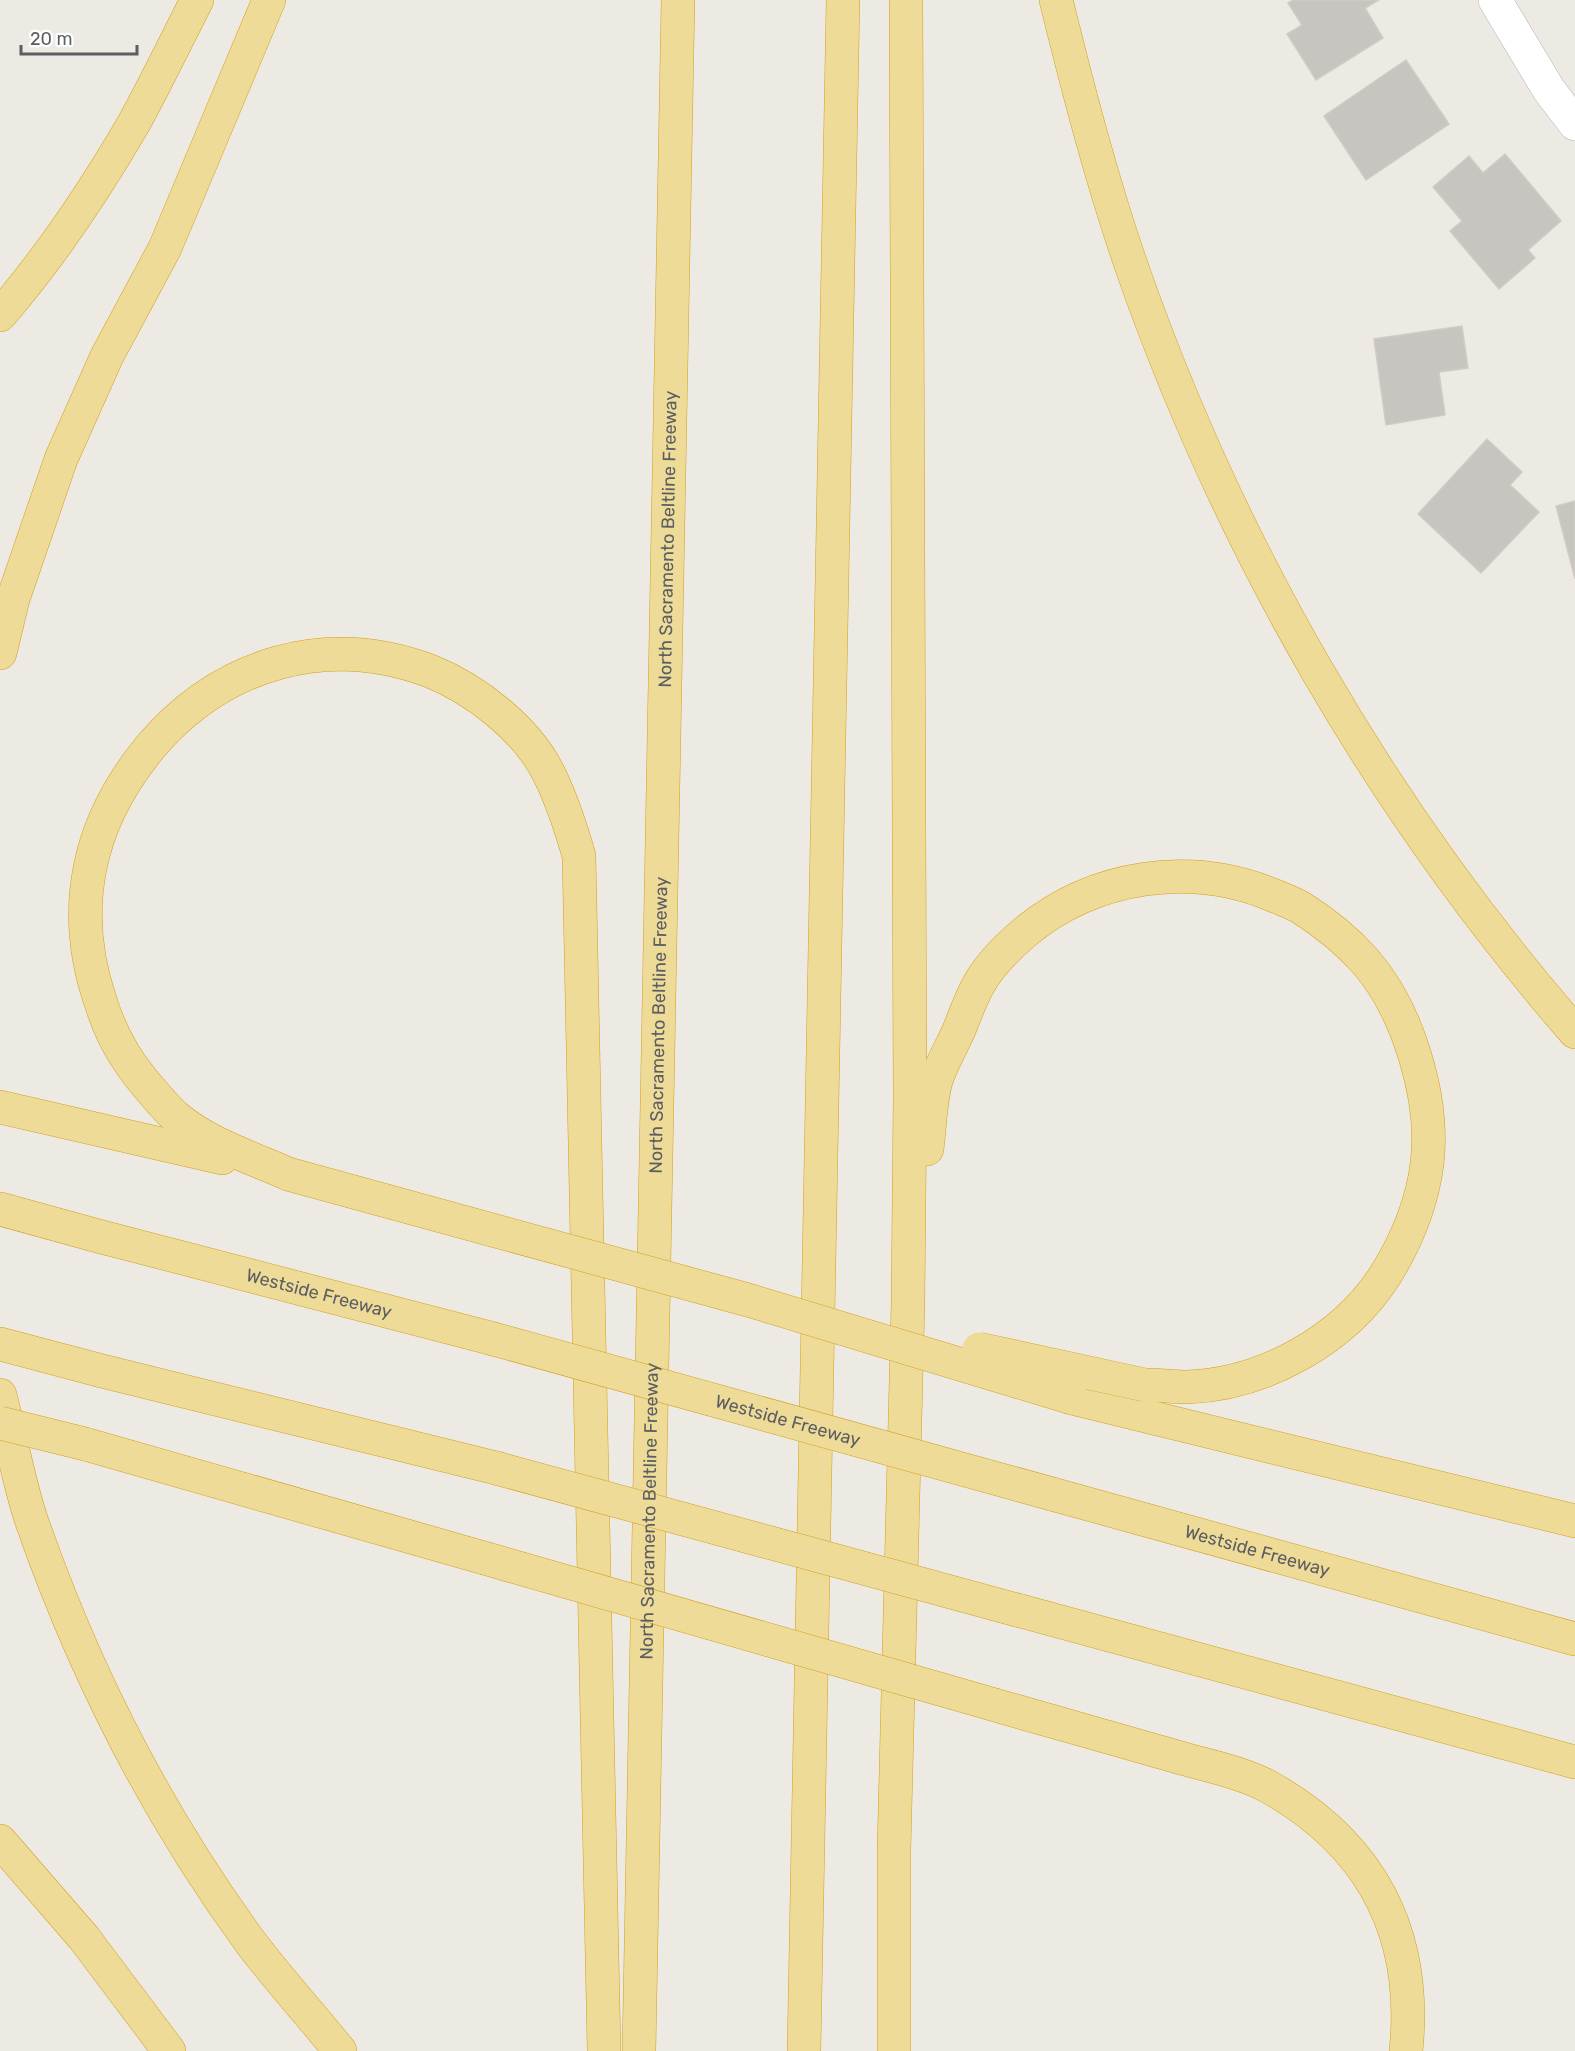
<svg xmlns="http://www.w3.org/2000/svg" width="1575" height="2051" font-family="Rubik,sans-serif">
  <rect width="100%" height="100%" fill="#eceae3"/>
  <path fill="#c7c5c0" stroke="#d0ccc3" stroke-width="1.5" d="M1293,0H1379L1365,8L1383,38L1316,80L1287,34L1302,25L1288,3Z
    M1406,60L1449,124L1366,180L1324,116Z
    M1505,154L1561,221L1528,250L1535,258L1499,289L1450,231L1462,221L1433,187L1469,156L1483,173Z
    M1462,326L1468,368L1439,372L1445,415L1386,425L1374,339Z
    M1487,439L1522,472L1510,485L1539,512L1481,573L1418,514Z
    M1575,501V579L1556,506Z"/>
  <g fill="none" stroke-linecap="round" stroke-linejoin="round">
    <defs>
      <path id="street" d="M1495,0L1549,90L1575,124"/>
      <g id="highway">
        <path d="M1056,0C1078,89 1101,178 1131,265C1229,546 1380,808 1575,1032"/>
        <path d="M0,315C51,256 95,190 134,123C156,83 176,41 197,0"/>
        <path d="M0,653L13,599L61,459L107,356L165,248L269,0"/>
        <path d="M0,1107L222,1158"/>
        <path d="M927,1149C930,1127 930,1102 936,1081C941,1064 952,1046 959,1030C966,1013 972,994 982,979C992,962 1009,946 1024,933C1093,875 1191,860 1275,896C1284,900 1294,903 1303,909C1325,923 1347,941 1365,961C1408,1010 1435,1099 1427,1164C1422,1203 1407,1240 1386,1274C1345,1339 1265,1384 1188,1387C1174,1387 1159,1385 1145,1385"/>
        <path d="M288,1174C250,1157 208,1144 176,1117C169,1111 163,1104 157,1097C130,1067 113,1041 101,1003C86,960 81,913 90,868C99,822 122,781 151,746C222,663 326,632 430,671C475,689 527,729 549,774C562,800 571,828 579,856L604,2051"/>
        <path id="s1" d="M0,1209L98,1236L490,1338"/>
        <path d="M0,1344L102,1371L496,1468"/>
        <path d="M0,1395C11,1437 18,1481 32,1522C84,1671 158,1816 251,1943C279,1980 311,2015 340,2051"/>
        <path d="M1072,1398L1575,1521"/>
        <path d="M85,1444L484,1558"/>
        <path id="s2" d="M1052,1494L1575,1639"/>
        <path d="M1017,1610L1575,1762"/>
        <path d="M995,1705C1055,1722 1114,1739 1174,1756C1204,1765 1242,1772 1269,1787C1372,1845 1418,1934 1406,2051"/>
        <path d="M0,1841L84,1938L169,2051"/>
        <path id="s3" d="M639,2051L678,0"/>
        <path d="M804,2051L843,0"/>
        <path d="M894,2051V1849L908,1302L910,1098L906,0"/>
      </g>
    </defs>
    <use href="#street" stroke="#b4b5b9" stroke-width="34"/>
    <use href="#highway" stroke="#d29f1e" stroke-width="34"/>
    <use href="#street" stroke="#fff" stroke-width="33"/>
    <use href="#highway" stroke="#efdb98" stroke-width="33"/>
    <defs>
      <g id="highway-bridge">
        <path d="M288,1174L748,1300L1072,1398"/>
        <path id="s4" d="M490,1338L1052,1494"/>
        <path d="M979,1349L1145,1385"/>
        <path d="M0,1423L85,1444"/>
        <path d="M496,1468L1017,1610"/>
        <path d="M484,1558L995,1705"/>
      </g>
    </defs>
    <use href="#highway-bridge" stroke="#d29f1e" stroke-width="34" stroke-linecap="butt"/>
    <use href="#highway-bridge" stroke="#efdb98" stroke-width="33"/>
  </g>
  <g text-anchor="middle" dominant-baseline="central" stroke-width="5" stroke-linejoin="round" paint-order="stroke">
    <g font-size="18" fill="#5b5e62" stroke="#fff">
      <text stroke="none"><textPath href="#s3" startOffset="1512">North Sacramento Beltline Freeway</textPath></text>
      <text stroke="none"><textPath href="#s3" startOffset="1026">North Sacramento Beltline Freeway</textPath></text>
      <text stroke="none"><textPath href="#s1" startOffset="330">Westside Freeway</textPath></text>
      <text stroke="none"><textPath href="#s4" startOffset="309">Westside Freeway</textPath></text>
      <text stroke="none"><textPath href="#s3" startOffset="540">North Sacramento Beltline Freeway</textPath></text>
      <text stroke="none"><textPath href="#s2" startOffset="213">Westside Freeway</textPath></text>
    </g>
  </g>
  <path d="M21 45v9h116v-9" fill="none" stroke="#5b5e62" stroke-width="3"/>
  <text x="30" y="45" font-size="18" fill="#5b5e62" stroke="#ffffff" stroke-width="4.5" paint-order="stroke">20 m</text>
</svg>
